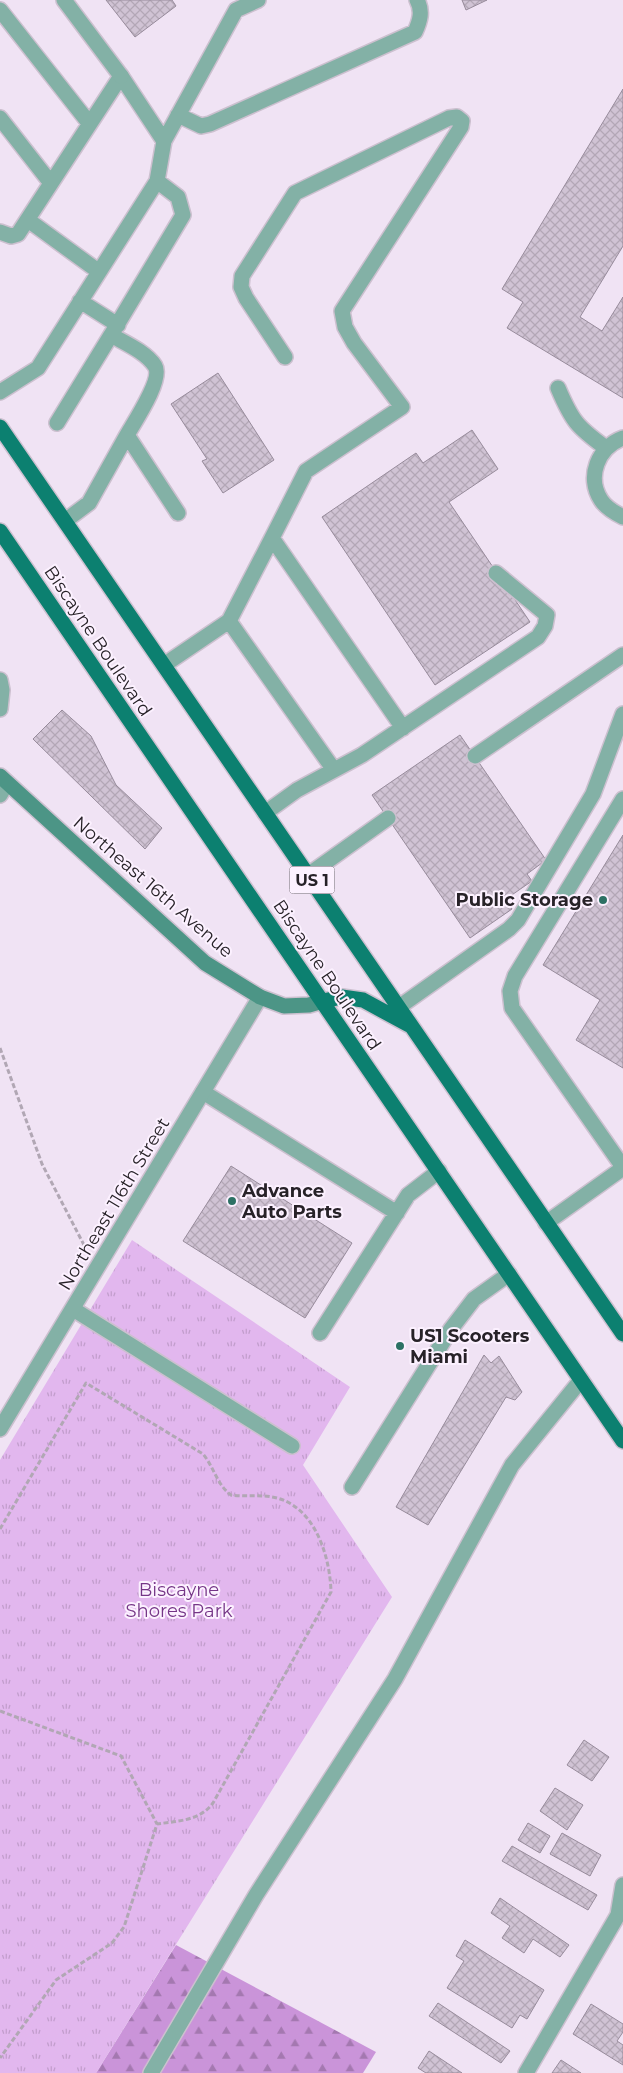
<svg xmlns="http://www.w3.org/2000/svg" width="623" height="2073" font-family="Montserrat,sans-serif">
  <defs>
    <pattern id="forest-firs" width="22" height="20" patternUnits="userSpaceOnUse" patternTransform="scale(1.25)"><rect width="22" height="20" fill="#ca94d9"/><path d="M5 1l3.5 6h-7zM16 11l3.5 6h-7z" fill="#a478b0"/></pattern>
    <pattern id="park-tufts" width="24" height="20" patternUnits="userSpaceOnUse" patternTransform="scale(1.25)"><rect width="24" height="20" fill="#e2b7ee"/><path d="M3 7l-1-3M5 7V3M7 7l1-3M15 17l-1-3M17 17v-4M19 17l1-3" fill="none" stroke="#c29dcc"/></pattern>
    <pattern id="building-cross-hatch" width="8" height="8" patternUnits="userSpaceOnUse" patternTransform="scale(1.25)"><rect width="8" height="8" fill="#d0c3d4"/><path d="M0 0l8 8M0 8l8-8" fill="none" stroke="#b3a7b6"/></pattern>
  </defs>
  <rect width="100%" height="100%" fill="#f0e3f4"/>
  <path fill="url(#forest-firs)" d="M176,1945L376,2052L363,2073H96Z"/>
  <path fill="url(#park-tufts)" d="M132,1240L350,1387L303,1465L392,1597L96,2073H0V1460Z"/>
  <path fill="url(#building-cross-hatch)" stroke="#978b9b" d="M106,0H172L176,6L135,37Z
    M462,0H487L466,10Z
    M623,89V246L580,317L602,331L623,297V398L507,328L523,302L502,289Z
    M218,373L274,460L223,493L202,461L207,459L171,404Z
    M472,430L498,469L449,502L530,622L435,685L322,517L416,453L423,463Z
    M62,710L91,736L116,785L162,828L145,849L33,739Z
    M460,735L546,860L527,874L532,881L506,899L512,909L470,938L372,795Z
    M623,835V1068L576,1040L600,1000L543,965Z
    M231,1166L352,1243L305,1318L183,1241Z
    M484,1355L491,1363L499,1356L522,1392L515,1400L506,1397L428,1525L396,1507Z
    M584,1740L609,1757L592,1781L567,1765Z
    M555,1788L583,1805L567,1830L540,1811Z
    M528,1823L550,1836L540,1853L518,1840Z
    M562,1833L601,1855L590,1876L550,1854Z
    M512,1846L597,1895L588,1910L502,1861Z
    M500,1898L569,1945L560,1957L533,1939L524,1953L502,1938L510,1926L491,1913Z
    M465,1940L544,1990L527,2019L520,2015L512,2028L447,1988L464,1961L456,1956Z
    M438,2003L510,2051L501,2063L429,2016Z
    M591,2004L623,2024V2032L617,2041L623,2045V2065L573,2034Z
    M429,2051L462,2073H426L418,2068Z
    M561,2060L581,2073H552Z"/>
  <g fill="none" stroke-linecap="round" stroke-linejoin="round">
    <defs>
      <path id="lane" d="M0,10L89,123
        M178,115L201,126L210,124L415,32C420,21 423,11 417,0
        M0,118L50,182
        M157,181L164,141L236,10L258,0
        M28,220L98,271
        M0,232L11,236L18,234L121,76L164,141
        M80,301L118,325
        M558,388C572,421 577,427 606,448
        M0,392L38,368L157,181L178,197L183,215L111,335
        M57,423L111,335C125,343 146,352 155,366C163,379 135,421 127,435
        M623,438C598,447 586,477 601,500C606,508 615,513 623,517
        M65,521L89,503L127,435L178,513
        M272,538L306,471L402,407L354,343L345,327L342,311L461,127L462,121L457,117L449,118L295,193L242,276L241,287L246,298L285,357
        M229,621L334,770
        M164,665L229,621L272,538L403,728
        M0,680L2,690L0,709
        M475,756L623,655
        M623,799L515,976L510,991L512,1008L623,1167
        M265,813L297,790L362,755L538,637L545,626L547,615L496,573
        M308,875L388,818
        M399,1007L509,929L518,920L593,794L623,714
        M203,1092L397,1213
        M546,1223L623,1168
        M73,1309L292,1446
        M320,1333L408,1195L439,1171
        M352,1487L451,1329L474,1299L509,1274
        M151,2073L256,1895L395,1679L512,1465L581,1380"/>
      <path id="street" d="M64,0L121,76
        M0,795L7,783
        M0,1429L260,997
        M526,2073L618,1915L623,1885"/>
      <path id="secondary" d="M0,776L205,963L260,997L284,1006L309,1005L323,1001"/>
      <path id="primary" d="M0,427L623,1334
        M0,531L623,1441
        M323,1001L342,997L363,1000L409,1025"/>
    </defs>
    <use href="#lane" stroke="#ccc0cf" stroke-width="18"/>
    <use href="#street" stroke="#ccc0cf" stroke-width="18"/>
    <use href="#secondary" stroke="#ccc0cf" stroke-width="18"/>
    <use href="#primary" stroke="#ccc0cf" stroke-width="18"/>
    <path stroke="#b1a7b4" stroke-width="3" stroke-dasharray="5 2.5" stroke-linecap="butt" d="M0,1048L42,1164L84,1245
      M0,1529L86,1383L203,1454C214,1467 217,1485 231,1495C246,1497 262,1494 277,1498C315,1508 330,1556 331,1592L213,1803C200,1821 177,1821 157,1824L124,1927L112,1943L56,1980L0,2058
      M0,1711L121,1756L157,1824"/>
    <use href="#lane" stroke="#83b1a6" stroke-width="15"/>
    <use href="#street" stroke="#83b1a6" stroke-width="15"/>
    <use href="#secondary" stroke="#4c9586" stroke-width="15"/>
    <use href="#primary" stroke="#0c8070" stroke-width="15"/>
  </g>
  <g fill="#2c7164" stroke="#fcf1ff" stroke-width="2">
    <circle cx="603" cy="900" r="5"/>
    <circle cx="232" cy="1201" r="5"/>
    <circle cx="400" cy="1346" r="5"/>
  </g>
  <g text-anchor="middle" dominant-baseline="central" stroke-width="4" stroke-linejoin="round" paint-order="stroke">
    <rect fill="#fcf1ff" stroke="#676068" stroke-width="1" x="289.5" y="866.5" width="45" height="27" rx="4"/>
    <g font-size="16" font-weight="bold" fill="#272228">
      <text x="312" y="880">US 1</text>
    </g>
    <g font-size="18" fill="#272228" stroke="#fcf1ff">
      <text transform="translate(98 641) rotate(56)">Biscayne Boulevard</text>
      <text transform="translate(153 887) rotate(41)">Northeast 16th Avenue</text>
      <text transform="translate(327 975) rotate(56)">Biscayne Boulevard</text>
      <text transform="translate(114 1204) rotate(-59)">Northeast 116th Street</text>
    </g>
    <g font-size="18" font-weight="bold" fill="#272228" stroke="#fcf1ff" text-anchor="start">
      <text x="593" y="900" text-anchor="end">Public Storage</text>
      <text x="242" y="1191">Advance<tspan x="242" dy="21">Auto Parts</tspan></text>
      <text x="410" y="1336">US1 Scooters<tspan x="410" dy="21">Miami</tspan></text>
    </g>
    <g font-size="18" fill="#753587" stroke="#fcf1ff">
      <text x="179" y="1590">Biscayne<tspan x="179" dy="21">Shores Park</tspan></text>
    </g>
  </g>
</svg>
